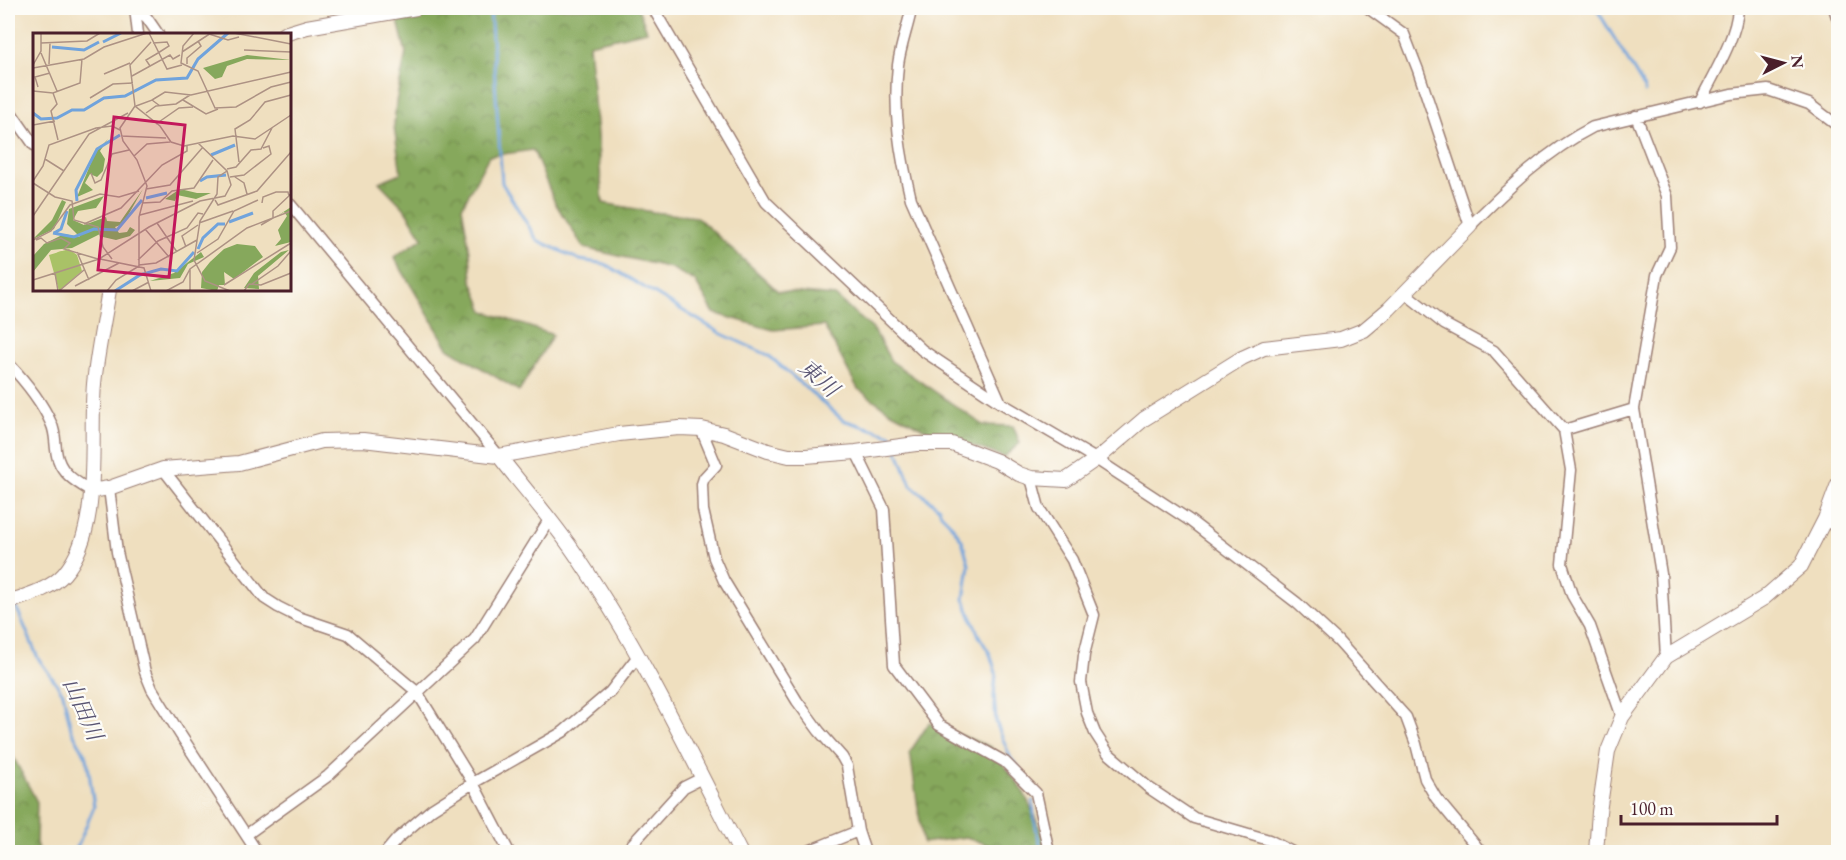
<svg xmlns="http://www.w3.org/2000/svg" width="1846" height="860" font-family="'EB Garamond','Noto Serif JP',serif">
  <defs>
    <pattern id="forest-crowns" width="20" height="18" patternUnits="userSpaceOnUse" patternTransform="scale(1.5)"><rect width="20" height="18" fill="#86a85c"/><path d="M2 6a3 3 0 1 1 6 0M12 15a3 3 0 1 1 6 0" fill="none" stroke="#70884c"/></pattern>
  </defs>
  <rect width="100%" height="100%" fill="#fdfcf7"/>
  <filter id="ink" filterUnits="userSpaceOnUse"><feTurbulence type="fractalNoise" baseFrequency=".0167" numOctaves="2"/><feDisplacementMap in="SourceGraphic" scale="12" xChannelSelector="R" yChannelSelector="G"/><feConvolveMatrix kernelMatrix="1 2 1 2 8 2 1 2 1" color-interpolation-filters="sRGB"/></filter>
  <filter id="wash" filterUnits="userSpaceOnUse"><feTurbulence type="fractalNoise" baseFrequency=".008" numOctaves="4" result="noise"/><feDisplacementMap in="SourceGraphic" scale="24" xChannelSelector="R" yChannelSelector="G"/><feGaussianBlur stdDeviation="1.35" result="paint"/><feColorMatrix in="noise" values="0 0 0 0 0 0 0 0 0 0 0 0 0 0 0 0 0 1.4 0 .05"/><feComposite in="paint" operator="in"/></filter>
  <g filter="url(#wash)">
    <rect width="100%" height="100%" fill="#efdfbf"/>
    <path fill="url(#forest-crowns)" stroke="#686444" stroke-width="1.5" d="M442,8H638L647,31L589,44L603,203L653,212L697,217L778,291L835,296L874,330L891,361L983,425L1013,426L1020,443L1004,457L924,429L890,411L858,389L824,326L773,330L714,313L695,281L671,268L584,248L555,203L533,150L489,156L462,207L470,252L472,281L484,311L553,335L519,391L448,348L394,257L423,238L404,208L379,182L401,173L394,126L396,102L406,53L397,17Z
      M929,723L991,747L1022,789L1052,852H998L997,848L966,837L923,843L910,752Z
      M8,747L37,802L36,843L39,852H8Z"/>
    <g fill="none" stroke-linecap="round" stroke-linejoin="round">
      <path stroke="#70a3dc" stroke-width="3" d="M490,8L502,183L537,240L580,260L605,264L722,334L768,355L843,420L891,435L894,443
        M1596,8L1642,84L1645,92
        M897,449L911,485L939,508L941,514L949,522L962,540L969,565L964,599L979,636L990,654L996,673L994,696L996,722L1011,759L1019,768
        M8,585L12,598
        M15,604L38,658L63,693L71,729L87,758L94,807L75,852
        M1033,801L1034,819L1042,852"/>
    </g>
  </g>
  <g filter="url(#ink)">
    <g fill="none" stroke-linecap="round" stroke-linejoin="round">
      <defs>
        <path id="street" d="M135,8L138,34
          M136,8L147,18L158,34
          M653,8L766,202L922,350L1001,403L1096,459L1189,520L1297,603L1338,641L1406,717L1416,744L1425,779L1436,798L1481,852
          M911,8L910,15C906,32 900,49 898,65C893,111 900,155 911,199L1001,403
          M1368,8L1404,34L1418,70L1470,226C1507,189 1546,151 1593,127L1731,94L1768,90L1809,104L1838,126
          M1834,8L1838,20
          M1700,102C1713,75 1737,37 1738,8
          M8,108L34,145
          M1636,116L1667,196L1670,247L1657,275L1634,409L1661,574L1666,657
          M290,204L499,456
          M1405,293L1444,324L1494,351L1564,430L1571,470L1562,564L1572,595L1590,626L1622,717
          M8,363C25,381 41,400 51,423C57,435 54,448 58,459C63,475 78,483 91,491
          M701,429L716,465L704,478L702,484L703,510L714,558L724,581L797,701L819,731L842,757L847,766L858,831L865,852
          M1564,430L1634,409
          M856,452L884,509L894,665L939,725L1005,762L1036,793L1049,852
          M163,469L264,598L278,607L298,617L348,634L417,692L473,783L509,852
          M1031,478L1039,508L1072,560L1094,615L1084,655L1081,682L1087,713L1095,733L1108,753L1149,788L1194,818L1269,840L1292,852
          M109,488L117,552L145,672L152,689L180,734L257,852
          M1825,519L1838,529
          M246,835L328,776L475,639L549,520
          M386,852L397,839L432,809L473,783L563,732L610,692L638,656
          M625,852L684,787L702,778
          M806,852L858,831"/>
        <path id="secondary" d="M284,34L307,27L416,8
          M499,456C526,491 556,524 580,561C642,653 690,754 740,852
          M91,491L109,488L163,469L239,463L322,441L363,440L499,456L619,434L679,428L702,429L724,434L768,451L789,456H806L856,452L916,444H952L997,461L1019,474L1031,478L1066,480L1102,455L1144,419L1242,358L1264,348L1341,339L1364,330L1389,309L1470,226
          M8,602C26,596 51,589 64,574C103,529 89,442 94,384C97,353 104,321 109,290
          M1596,852L1599,812L1608,751L1622,717L1666,657L1764,598L1801,566L1825,519L1838,484"/>
      </defs>
      <use href="#street" stroke="#9c7f75" stroke-width="13"/>
      <use href="#secondary" stroke="#9c7f75" stroke-width="16"/>
      <use href="#street" stroke="#fff" stroke-width="10"/>
      <use href="#secondary" stroke="#fff" stroke-width="14"/>
    </g>
  </g>
  <g text-anchor="middle" dominant-baseline="central" stroke-width="4.5" stroke-linejoin="round" paint-order="stroke">
    <g font-size="22" font-style="italic" fill="#595472" stroke="#fdfcf7">
      <text transform="translate(819 378) rotate(41)">東川</text>
      <text transform="translate(83 709) rotate(66)">山田川</text>
    </g>
  </g>
  <g transform="translate(33 33)">
    <rect width="258" height="258" fill="#efdfbf"/>
    <path d="M36,216L44,222L49,238L26,258L16,222Z" fill="#a9c267"/>
    <path d="M214,22L258,27L214,26L194,33L189,44L182,46L170,35ZM75,106L67,118L72,126L70,138L64,144L57,141L52,150L60,157L44,164L62,120ZM110,156L90,191L82,194L86,200L94,199L97,194L102,197L97,203L83,207L70,204L69,200L39,215L18,217L0,239V223L11,211L31,201L47,204L34,191L36,176L71,163L63,175L45,178L40,187L51,192L73,184L74,188L87,189ZM147,156L164,160H178L163,166L144,162L142,168L132,166ZM29,167L33,169L21,196L0,206L19,187ZM258,174V209L242,213L248,206L245,197L254,183L251,179L238,187ZM204,211L222,213L230,224L201,246L191,239L192,252H186L184,258L168,255L169,239L177,229L191,216ZM256,217L225,243L226,256L211,255L221,240L248,219ZM168,219L171,224L155,231L147,245L117,248L141,240Z" fill="#86a85c"/>
    <path d="M20 227a9 9 0 1 1 18 0a9 9 0 1 1-18 0Z" fill="#a9c267"/>
    <path fill="none" stroke="#70a3dc" stroke-width="3" d="M70,9L88,0M19,14L51,17L66,9M0,80L8,86L24,85L39,77H51L71,65L92,63L123,47L154,45L165,26L195,0M178,122L202,112M167,148L174,144L193,142M113,165L134,160M44,168L43,157L64,116L87,102M196,189L220,180M20,200L41,204L61,196L84,197L109,167M21,200L28,196L34,178M165,216L170,205L185,191H192M82,258L107,242L128,236L144,238L161,219"/>
    <path fill="none" stroke="#ad9284" stroke-width="1.5" d="M116,0L134,36L149,32M161,0L150,13L148,30L165,38L182,75L203,74L238,54L258,49M201,0L258,11M176,1L195,7L206,4M118,9L97,32L102,73L127,93L138,109L151,113L200,103L222,106L258,82M8,10L54,8L67,0M120,10L134,9L136,13L125,20M211,17L258,19M149,19L178,0M8,20L24,58M16,31L17,10M154,31V25L168,13L165,8M0,32L8,18V0M117,33L113,27L125,20M0,35L51,26L71,14L114,0M71,41L97,30M99,43L137,22L140,26L147,22M5,54L2,44L17,40M0,58L20,60L47,50L49,26M20,60L24,71L18,78L25,107M57,65L80,51L100,50M119,67L132,59L158,62L258,39M150,67L173,81L185,76M103,73L119,67L127,73M113,80L123,73L143,71L157,62M123,91L146,75L160,74M0,92L22,88M88,103L133,105M101,123L114,111L137,109M12,126L31,138M206,129L202,96L217,87L232,69L258,62M194,136L203,134L218,117L228,116L239,95M194,138L185,144L184,161L167,188L161,227L172,248L197,258M58,140L62,150L68,147L79,121L96,117M197,144L211,142L238,121L236,113L230,115M202,144L211,150L214,161M0,148L10,133L16,112L63,95L79,93L87,97M0,150L22,164L39,168L41,187L65,194L70,214L79,226M113,156L137,152L170,114M182,167L185,172L224,158L258,119M109,170L127,169L139,158L161,155L180,127M229,170L230,164L243,159H255L256,163M107,182L160,168M0,183L56,101L95,80M124,190L144,219M166,190L200,178M51,191L88,175L129,132L154,118V113M228,192L240,185V178L258,161M112,196L136,224M0,207L18,198L37,172L67,161L86,164L106,158M3,207L8,205L14,210L28,205L37,210L31,216L65,226M153,214L149,203L165,192M44,219L56,247M164,220L185,206L201,178L225,167M67,226L111,235L118,258M105,227L125,208L154,195L165,180L170,181M106,232L123,230L164,207M22,240L25,258M0,247L66,226L116,194L167,168L192,163L198,152L194,138L165,110M219,251L245,233L258,218M191,252L258,210M42,253L86,230M26,258L51,237M74,258L83,247L106,233V184L114,153L104,127L90,108L87,95L102,73M99,258L116,249M133,258L150,249L157,236L214,195L258,178M157,258V236M211,258L216,251L228,252L258,240"/>
    <path fill="#c2185b" fill-opacity="0.15" stroke="#c2185b" stroke-width="3" d="M81,84L152,92L136,244L65,237Z"/>
    <rect width="258" height="258" fill="none" stroke="#4a1f2b" stroke-width="3"/>
  </g>
  <rect width="1846" height="860" fill="none" stroke="#fdfcf7" stroke-width="30"/>
  <g transform="translate(1783 63) rotate(84)" stroke="#fdfcf7" stroke-width="4.5" paint-order="stroke">
  <path d="M0-4.5L10 22L0 15L-10 22Z" fill="#4a1f2b"/>
  <text y="-9" font-size="16" font-weight="bold" text-anchor="middle" fill="#4a1f2b">N</text>
  </g>
  <path d="M1621 815v9h156v-9" fill="none" stroke="#4a1f2b" stroke-width="3"/>
  <text x="1630" y="815" font-size="18" fill="#4a1f2b" stroke="#fdfcf7" stroke-width="4.5" paint-order="stroke">100 m</text>
</svg>
